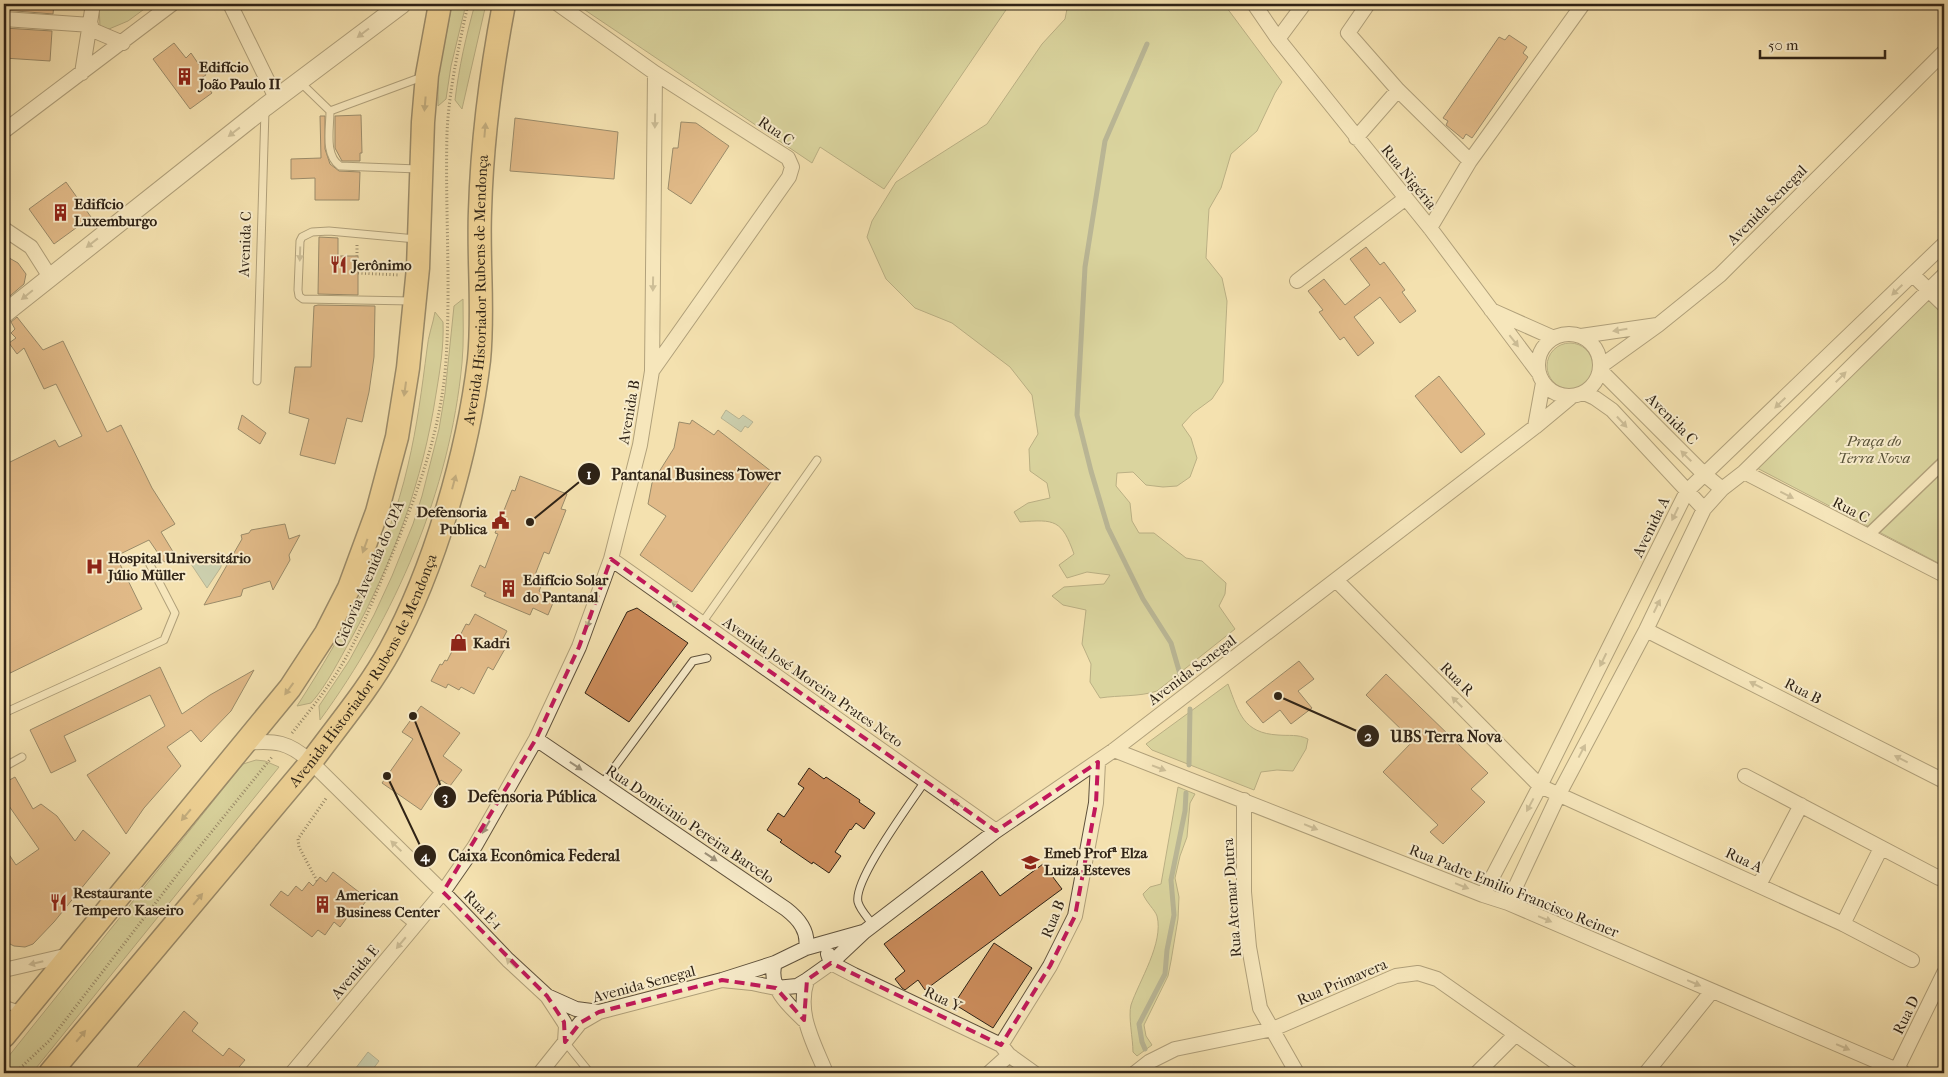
<svg xmlns="http://www.w3.org/2000/svg" width="1948" height="1077" font-family="'IM FELL French Canon',serif">
  <rect width="100%" height="100%" fill="#f4e1af"/>
  <filter id="stains"><feTurbulence type="fractalNoise" baseFrequency=".004" numOctaves="4"/><feColorMatrix values="0 0 0 0 .2 0 0 0 0 .09 0 0 0 0 .02 0 0 0 .5 -.17"/></filter>
  <radialGradient id="worn" r=".72"><stop offset=".6" stop-color="#630" stop-opacity="0"/><stop offset="1" stop-color="#630" stop-opacity=".3"/></radialGradient>
  <path fill="#bbc38b" stroke="#757350" d="M99,4H151L128,21L109,29L100,27Z
    M452,4H466L451,66L446,99L438,106V77Z
    M475,4H486L462,109L455,100C459,67 466,36 475,4Z
    M576,4H1010L884,189L820,147L812,163Z
    M1068,4H1224L1282,82L1275,93L1257,131L1231,154L1221,188L1209,209L1206,258L1222,278L1227,301L1223,382L1212,399L1193,413L1182,425L1191,438L1197,458L1190,477L1177,486L1163,487L1146,485L1133,472L1117,473L1116,486L1130,503L1132,521L1139,533H1154L1186,558L1202,561L1226,583L1225,594L1219,606L1235,629L1157,691C1139,697 1119,695 1100,698L1090,682L1091,664L1082,644L1086,610L1063,605L1052,596L1064,587L1104,584L1110,575L1087,572L1067,578L1059,565L1074,554C1062,520 1055,519 1020,522L1014,512L1028,503L1050,498L1047,483L1030,471L1029,449L1038,434L1032,395L1010,367L952,323L915,308L886,279L867,237L872,221L896,182L987,124L1042,44L1065,19Z
    M1929,296L1944,312V566L1757,468Z
    M463,299C463,320 464,342 462,363C450,490 395,618 320,720L319,706L349,661L374,615L392,576L413,524L422,496L439,429L445,393L454,306Z
    M435,312L443,322C444,346 440,370 436,394C423,480 393,562 351,639C339,660 327,685 311,703L297,706C345,632 388,552 408,465C417,427 422,388 427,349C428,336 433,324 435,312Z
    M1547 366a23 23 0 1 1 46 0a23 23 0 1 1-46 0Z
    M1228,684C1239,713 1243,733 1278,735C1289,736 1298,734 1308,739L1306,749L1293,771L1277,770L1261,772L1254,790L1152,750L1146,744Z
    M256,760L265,761L279,767L32,1073H4V1062L243,764Z
    M1178,787L1195,794L1190,803L1187,837L1180,856L1175,878L1179,897L1178,919L1171,961L1168,976L1144,1025L1146,1036L1152,1045L1137,1056L1133,1052C1133,1039 1128,1016 1131,1005C1139,981 1164,943 1157,916C1155,910 1146,902 1143,894L1150,887L1161,884Z"/>
  <path fill="#9dbcb1" stroke="#717f73" d="M726,410L739,419L743,415L753,422L748,428L745,426L741,432L721,418Z
    M201,558L212,563L218,560L221,563V567L207,588L191,564Z
    M368,1052L379,1061L370,1073H352Z"/>
  <g fill="none" stroke-linecap="round" stroke-linejoin="round">
    <path stroke="#717f73" stroke-width="5" d="M1147,44L1105,141L1085,267L1077,415L1091,471L1108,528L1143,599L1171,643L1182,681
      M1189,765L1190,709
      M1145,1049L1142,1042L1139,1024L1165,974L1167,950L1174,915L1171,880L1185,811L1186,793"/>
  </g>
  <path fill="#ca8b5a" stroke="#2f2316" d="M4,4H54L53,14L4,10Z
    M4,28L52,31L50,61L4,58Z
    M1509,35L1527,47L1523,53L1528,57L1472,138L1466,134L1463,139L1446,125L1448,121L1443,118L1499,37L1505,40Z
    M174,43L186,58L191,53L206,75L201,78L212,93L190,109L153,59Z
    M361,115L362,153H360V161H342L335,148V116Z
    M320,116H325V149L330,164L339,171L360,172L359,200H315V178L291,179V159L321,158Z
    M515,118L618,132L614,179L510,171Z
    M681,122L696,123L729,146L691,204L668,189L673,148H678Z
    M66,182L91,217L54,244L29,209Z
    M319,237L338,238V256H358V295L318,294Z
    M1366,247L1380,265L1384,262L1405,290L1402,292L1416,311L1400,323L1380,297L1354,317L1374,343L1358,356L1344,337L1340,340L1319,312L1323,310L1308,291L1324,279L1345,305L1370,285L1350,259Z
    M4,255L18,263L26,274L24,284L4,301Z
    M318,305L375,306L374,357L369,392L362,422L347,418L335,464L300,455L309,419L289,413L295,367H311L314,306Z
    M17,317L43,350L63,341L107,432L121,425L152,488L175,524L161,532L175,555L164,562L149,540L116,556L142,609L4,676V465L55,440L59,447L82,436L56,384L44,389L24,348L17,354L9,343L16,338L11,333L15,329L11,322Z
    M1439,376L1485,434L1461,453L1415,396Z
    M242,415L266,433L260,444L238,429Z
    M692,420L714,435L718,430L776,475L692,592L640,555L666,516L648,504L652,483L674,448L679,422L690,424Z
    M520,476L567,494L561,509L566,510L549,554L544,552L533,580L542,584L539,591L555,598L548,615L533,608L530,615L484,596L486,593L471,586L480,565L485,568L498,534L495,533L512,490L515,491Z
    M285,524L289,539L300,535L289,555L290,560L273,590L270,581L243,589L241,596L204,605L242,539L241,535L249,533L251,530Z
    M637,608L688,643L629,722L585,693L627,612Z
    M475,614L507,631L500,644L506,647L493,670L488,667L474,694L461,687L459,690L448,684L446,688L431,681L440,664L442,665L445,660L447,661L466,624L469,625Z
    M1299,661L1314,679L1298,691L1312,708L1291,724L1280,710L1263,723L1246,702Z
    M160,667L182,714L210,695L254,670L231,711L201,742L191,730L167,747L181,766L144,808L126,834L87,775L165,726L150,695L64,736L76,761L51,773L30,730Z
    M1386,674L1488,773L1471,789L1485,802L1443,844L1430,832L1438,825L1383,772L1413,741L1366,695Z
    M421,706L460,733L443,756L462,770L450,786L441,780L421,810L382,783L413,739L402,732Z
    M809,768L824,779L826,777L860,800L859,802L875,813L864,829L856,823L851,830L850,829L835,852L841,856L829,873L813,862L812,864L780,842L782,840L767,830L778,813L784,817L799,795L804,788L798,784Z
    M15,777L33,809L41,804L57,816L75,841L83,830L110,853L54,922L33,944L25,947L14,946L4,941V847L16,865L39,849L9,806L4,809V783Z
    M1043,864L1062,889L925,990L918,980L905,990L902,988L895,979L905,971L884,944L982,871L1000,896Z
    M333,872L368,899L352,918L349,915L340,927L334,922L325,935L318,930L312,937L270,905L281,891L288,896L296,886L302,891L309,882L313,886L320,877L326,882Z
    M994,943L1032,968L993,1028L954,1004Z
    M184,1011L198,1023L192,1031L223,1056L229,1048L245,1060L234,1073H132Z"/>
  <g fill="none" stroke-linecap="round" stroke-linejoin="round">
    <defs>
      <path id="service" d="M299,81L330,111L422,77
        M330,111C330,129 324,155 340,166L418,169
        M412,301L303,299L299,296L298,290L300,241L302,237L312,232L329,231L416,239
        M257,381L265,110
        M702,623L817,460
        M4,713L164,640L175,613L146,557
        M4,767L22,757
        M602,784L693,661L707,658
        M399,913L415,926
        M873,925C869,919 860,910 858,902C853,880 911,803 925,781
        M4,1004L22,1010
        M565,1042L590,1073"/>
      <path id="pedestrian" d="M1867,536L1944,462"/>
      <path id="minor" d="M230,4L276,98
        M558,4L655,73L788,158L792,167L789,177L652,371
        M1254,4L1278,39L1430,228L1538,372
        M1368,4L1348,33L1398,90L1470,161
        M4,19L91,25
        M90,29L123,43
        M1278,39L1304,4
        M82,73L93,4
        M4,131L172,4
        M1356,138L1398,90
        M1430,228L1470,161L1583,4
        M4,229L31,247L50,277
        M1913,275L1944,305
        M1297,281L1406,198
        M1491,310L1554,338
        M1538 365a31 31 0 1 1 62 0a31 31 0 1 1-62 0Z
        M1581,336L1657,325
        M1601,366L1658,325L1720,275L1944,52
        M1601,371L1704,474L1722,489
        M1584,393L1595,398L1612,410L1704,509
        M1535,427L1543,383
        M1744,472L1944,575
        M611,559L996,831
        M1336,580L1540,786L1843,924L1912,960
        M1646,630L1944,781
        M536,739L786,909C799,919 809,931 806,948
        M246,743C275,740 289,742 311,762L443,892L508,960L547,996L564,1022L566,1026L565,1042
        M1114,750L1483,895L1508,903L1904,1073
        M1745,776L1939,878
        M1244,800V892L1249,947L1260,1008L1297,1073
        M1759,885L1801,805
        M1483,895L1540,786L1687,491L1944,244
        M1508,903L1559,794L1646,630L1704,509L1722,489L1744,472L1944,275
        M1843,924L1881,848
        M828,954L831,963L854,975L1001,1045L1009,1055L1034,1073
        M775,963C767,986 789,1006 804,1020
        M4,970L69,955
        M722,980L752,983L776,988L797,986L807,980L831,963L864,932L996,831L1114,750L1535,427L1571,397
        M807,980C796,1014 814,1043 826,1073
        M547,996L576,1009L599,1012
        M1001,1045L1050,966L1075,916L1096,803L1098,762
        M292,1073L443,892L475,846L536,739L579,647L611,559L640,445L652,371L655,73
        M540,1073L580,1023L599,1012L722,980L775,963L806,948L863,932
        M989,1073L1009,1055
        M1135,1073L1149,1062L1175,1049L1273,1029L1396,976L1418,973L1437,979L1571,1073
        M1477,1073L1515,1035
        M1646,1073L1712,991
        M1895,1073L1944,973"/>
      <path id="tertiary" d="M4,314L265,107L402,4"/>
      <g id="primary">
        <path d="M4,1036L290,688L326,633L349,588L377,512L397,437L408,368L418,268L423,122L427,75L440,4"/>
        <path id="s1" d="M50,1073L311,762C338,725 368,690 390,650C435,568 468,452 479,360C484,310 478,261 480,211C482,141 491,72 504,4"/>
      </g>
    </defs>
    <use href="#service" stroke="#60523c" stroke-width="9"/>
    <use href="#pedestrian" stroke="#60523c" stroke-width="14"/>
    <use href="#minor" stroke="#60523c" stroke-width="16"/>
    <use href="#tertiary" stroke="#60523c" stroke-width="20"/>
    <use href="#primary" stroke="#2f2316" stroke-width="25"/>
    <path stroke="#2f2316" stroke-width="3" stroke-dasharray="1 2.5" stroke-linecap="butt" d="M357,245V256
      M358,273L400,275
      M292,733C308,713 324,693 338,671C357,641 370,607 384,574C413,504 441,436 446,360C451,284 445,209 447,133C449,89 459,46 468,4
      M317,881L299,847L298,839L327,797
      M15,1073L50,1040L184,866L272,757"/>
    <use href="#service" stroke="#f8eccb" stroke-width="7"/>
    <use href="#pedestrian" stroke="#f8eccb" stroke-width="11"/>
    <use href="#minor" stroke="#f8eccb" stroke-width="14"/>
    <use href="#tertiary" stroke="#f8eccb" stroke-width="18"/>
    <use href="#primary" stroke="#eac078" stroke-width="22"/>
  </g>
  <defs><path id="oneway-solid" d="M-6-.8H1V-3.2L6.5 0L1 3.2V.8H-6Z" transform="scale(1.25)"/></defs>
  <g fill="#9e927a">
    <use href="#oneway-solid" transform="translate(363 33) rotate(143)"/>
    <use href="#oneway-solid" transform="translate(655 121) rotate(91)"/>
    <use href="#oneway-solid" transform="translate(234 132) rotate(142)"/>
    <use href="#oneway-solid" transform="translate(92 243) rotate(142)"/>
    <use href="#oneway-solid" transform="translate(300 254) rotate(92)"/>
    <use href="#oneway-solid" transform="translate(653 284) rotate(91)"/>
    <use href="#oneway-solid" transform="translate(1897 290) rotate(136)"/>
    <use href="#oneway-solid" transform="translate(27 295) rotate(141)"/>
    <use href="#oneway-solid" transform="translate(1620 330) rotate(171)"/>
    <use href="#oneway-solid" transform="translate(1514 341) rotate(52)"/>
    <use href="#oneway-solid" transform="translate(1841 377) rotate(-45)"/>
    <use href="#oneway-solid" transform="translate(1780 403) rotate(136)"/>
    <use href="#oneway-solid" transform="translate(1622 422) rotate(47)"/>
    <use href="#oneway-solid" transform="translate(1686 456) rotate(-135)"/>
    <use href="#oneway-solid" transform="translate(1787 495) rotate(27)"/>
    <use href="#oneway-solid" transform="translate(1675 514) rotate(116)"/>
    <use href="#oneway-solid" transform="translate(677 605) rotate(-145)"/>
    <use href="#oneway-solid" transform="translate(1657 606) rotate(-64)"/>
    <use href="#oneway-solid" transform="translate(589 621) rotate(110)"/>
    <use href="#oneway-solid" transform="translate(1603 660) rotate(116)"/>
    <use href="#oneway-solid" transform="translate(1756 685) rotate(-153)"/>
    <use href="#oneway-solid" transform="translate(1457 702) rotate(-135)"/>
    <use href="#oneway-solid" transform="translate(824 709) rotate(-145)"/>
    <use href="#oneway-solid" transform="translate(1582 751) rotate(-62)"/>
    <use href="#oneway-solid" transform="translate(1901 759) rotate(-153)"/>
    <use href="#oneway-solid" transform="translate(576 766) rotate(34)"/>
    <use href="#oneway-solid" transform="translate(1159 768) rotate(21)"/>
    <use href="#oneway-solid" transform="translate(957 803) rotate(-145)"/>
    <use href="#oneway-solid" transform="translate(1530 805) rotate(118)"/>
    <use href="#oneway-solid" transform="translate(486 827) rotate(120)"/>
    <use href="#oneway-solid" transform="translate(1311 827) rotate(22)"/>
    <use href="#oneway-solid" transform="translate(396 846) rotate(-136)"/>
    <use href="#oneway-solid" transform="translate(711 857) rotate(34)"/>
    <use href="#oneway-solid" transform="translate(1462 886) rotate(22)"/>
    <use href="#oneway-solid" transform="translate(1545 919) rotate(23)"/>
    <use href="#oneway-solid" transform="translate(401 943) rotate(130)"/>
    <use href="#oneway-solid" transform="translate(36 963) rotate(167)"/>
    <use href="#oneway-solid" transform="translate(511 963) rotate(-135)"/>
    <use href="#oneway-solid" transform="translate(1694 983) rotate(23)"/>
    <use href="#oneway-solid" transform="translate(1843 1047) rotate(23)"/>
  </g>
  <g fill="#8c7247">
    <use href="#oneway-solid" transform="translate(425 104) rotate(95)"/>
    <use href="#oneway-solid" transform="translate(485 130) rotate(-85)"/>
    <use href="#oneway-solid" transform="translate(405 389) rotate(98)"/>
    <use href="#oneway-solid" transform="translate(454 482) rotate(-75)"/>
    <use href="#oneway-solid" transform="translate(365 546) rotate(110)"/>
    <use href="#oneway-solid" transform="translate(289 689) rotate(126)"/>
    <use href="#oneway-solid" transform="translate(186 815) rotate(130)"/>
    <use href="#oneway-solid" transform="translate(198 899) rotate(-50)"/>
    <use href="#oneway-solid" transform="translate(81 1036) rotate(-50)"/>
  </g>
  <path d="M0 0H1948V1077H0ZM611,559L996,831L1098,762L1096,803L1075,916L1050,966L1001,1045L831,963L807,980L804,1020L776,988L722,980L599,1012L580,1023L565,1042L564,1022L547,996L443,892L536,739L579,647Z" fill="#f4e1af" fill-opacity=".55" fill-rule="evenodd"/>
  <path fill="none" stroke="#c2185b" stroke-width="4" stroke-dasharray="10 6" stroke-linejoin="round" d="M611,559L996,831L1098,762L1096,803L1075,916L1050,966L1001,1045L831,963L807,980L804,1020L776,988L722,980L599,1012L580,1023L565,1042L564,1022L547,996L443,892L536,739L579,647Z"/>
  <defs>
    <symbol id="building-bare" viewBox="-9 -9 18 18"><path d="M-4-6H4V6H1V3H-1V6H-4ZM-2.5-4.3h1.7v1.8h-1.7ZM.8-4.3h1.7v1.8H.8ZM-2.5-1h1.7V.8h-1.7ZM.8-1h1.7V.8H.8Z" fill="#8f2418" stroke="#f8eccb" stroke-width="2.5" paint-order="stroke"/></symbol>
    <symbol id="restaurant-bare" viewBox="-9 -9 18 18"><path d="M-5-6h1v4h1v-4h1v4h1v-4h1v5L-1.5 .5V6h-2V.5L-5-1ZM5-6V6H3V1.5H1.5Q1.5-4 5-6Z" fill="#8f2418" stroke="#f8eccb" stroke-width="2.5" paint-order="stroke"/></symbol>
    <symbol id="civic-bare" viewBox="-9 -9 18 18"><path d="M-.6-6.5H3V-4.5H.6V-3L4-1V1h2V6H-6V1h2V-1L-.6-3ZM-1.2 2.5V6h2.4V2.5Z" fill="#8f2418" stroke="#f8eccb" stroke-width="2.5" paint-order="stroke"/></symbol>
    <symbol id="hospital-bare" viewBox="-9 -9 18 18"><path d="M-5-5h3v3.5h4V-5h3V5h-3V1.5h-4V5h-3Z" fill="#8f2418" stroke="#f8eccb" stroke-width="2.5" paint-order="stroke"/></symbol>
    <symbol id="shop-bare" viewBox="-9 -9 18 18"><path d="M-5-2.5h2.3a2.7 3.5 0 0 1 5.4 0H5L5.5 6h-11ZM-1.5-2.5h3a1.5 2.3 0 0 0-3 0Z" fill="#8f2418" stroke="#f8eccb" stroke-width="2.5" paint-order="stroke"/></symbol>
    <symbol id="school-bare" viewBox="-9 -9 18 18"><path d="M0-5L7-2L0 1L-7-2ZM-4 1L0 2.5L4 1V4Q0 6-4 4Z" fill="#8f2418" stroke="#f8eccb" stroke-width="2.5" paint-order="stroke"/></symbol>
  </defs>
  <g fill-rule="evenodd">
    <use href="#building-bare" x="172" y="64" width="25" height="25"/>
    <use href="#building-bare" x="48" y="200" width="25" height="25"/>
    <use href="#restaurant-bare" x="326" y="252" width="25" height="25"/>
    <use href="#civic-bare" x="488" y="508" width="25" height="25"/>
    <use href="#hospital-bare" x="82" y="554" width="25" height="25"/>
    <use href="#building-bare" x="496" y="576" width="25" height="25"/>
    <use href="#shop-bare" x="446" y="630" width="25" height="25"/>
    <use href="#school-bare" x="1018" y="850" width="25" height="25"/>
    <use href="#restaurant-bare" x="46" y="890" width="25" height="25"/>
    <use href="#building-bare" x="310" y="892" width="25" height="25"/>
  </g>
  <g text-anchor="middle" dominant-baseline="central" stroke-width="4" stroke-linejoin="round" paint-order="stroke">
    <g font-size="15" font-weight="bold" fill="#2f2316" stroke="#f8eccb" text-anchor="start">
      <text x="199" y="67">Edifício<tspan x="199" dy="17">João Paulo II</tspan></text>
      <text x="74" y="204">Edifício<tspan x="74" dy="17">Luxemburgo</tspan></text>
      <text x="352" y="265">Jerônimo</text>
      <text x="487" y="512" text-anchor="end">Defensoria<tspan x="487" dy="17">Publica</tspan></text>
      <text x="108" y="558">Hospital Universitário<tspan x="108" dy="17">Júlio Müller</tspan></text>
      <text x="523" y="580">Edifício Solar<tspan x="523" dy="17">do Pantanal</tspan></text>
      <text x="473" y="643">Kadri</text>
      <text x="1044" y="853">Emeb Profª Elza<tspan x="1044" dy="17">Luiza Esteves</tspan></text>
      <text x="73" y="893">Restaurante<tspan x="73" dy="17">Tempero Kaseiro</tspan></text>
      <text x="336" y="895">American<tspan x="336" dy="17">Business Center</tspan></text>
    </g>
    <g font-size="15" fill="#2f2316" stroke="#f8eccb">
      <text transform="translate(776 131) rotate(34)">Rua C</text>
      <text transform="translate(1409 177) rotate(51)">Rua Nigéria</text>
      <text transform="translate(1767 205) rotate(-45)">Avenida Senegal</text>
      <text transform="translate(245 244) rotate(-88)">Avenida C</text>
      <text stroke="none"><textPath href="#s1" startOffset="918">Avenida Historiador Rubens de Mendonça</textPath></text>
      <text transform="translate(629 412) rotate(-80)">Avenida B</text>
      <text transform="translate(1672 419) rotate(45)">Avenida C</text>
      <text transform="translate(1851 510) rotate(27)">Rua C</text>
      <text transform="translate(1651 527) rotate(-64)">Avenida A</text>
      <text transform="translate(369 574) rotate(-67)">Ciclovia Avenida do CPA</text>
      <text stroke="none"><textPath href="#s1" startOffset="512">Avenida Historiador Rubens de Mendonça</textPath></text>
      <text transform="translate(1192 670) rotate(-37)">Avenida Senegal</text>
      <text transform="translate(1457 679) rotate(45)">Rua R</text>
      <text transform="translate(813 682) rotate(35)">Avenida José Moreira Prates Neto</text>
      <text transform="translate(1803 691) rotate(27)">Rua B</text>
      <text transform="translate(690 824) rotate(34)">Rua Domicinio Pereira Barcelo</text>
      <text transform="translate(1744 860) rotate(25)">Rua A</text>
      <text transform="translate(1514 891) rotate(22)">Rua Padre Emilio Francisco Reiner</text>
      <text transform="translate(1232 898) rotate(-94)">Rua Atemar Dutra</text>
      <text transform="translate(483 910) rotate(46)">Rua E-1</text>
      <text transform="translate(1053 919) rotate(-68)">Rua B</text>
      <text transform="translate(355 972) rotate(-50)">Avenida E</text>
      <text transform="translate(1342 982) rotate(-23)">Rua Primavera</text>
      <text transform="translate(644 984) rotate(-15)">Avenida Senegal</text>
      <text transform="translate(943 999) rotate(25)">Rua Y</text>
      <text transform="translate(1906 1015) rotate(-64)">Rua D</text>
    </g>
    <g font-size="15" font-style="italic" fill="#595339" stroke="#f8eccb">
      <text x="1874" y="441">Praça do<tspan x="1874" dy="17">Terra Nova</tspan></text>
    </g>
  </g>
  <path fill="none" stroke="#2f2316" stroke-width="2" d="M530 522L589 474M1278 696L1368 736M413 716L445 797M387 776L425 856"/>
  <g fill="#2f2316" stroke="#f8eccb" stroke-width="2">
    <circle cx="530" cy="522" r="5"/>
    <circle cx="1278" cy="696" r="5"/>
    <circle cx="413" cy="716" r="5"/>
    <circle cx="387" cy="776" r="5"/>
    <circle cx="589" cy="474" r="12"/>
    <circle cx="1368" cy="736" r="12"/>
    <circle cx="445" cy="797" r="12"/>
    <circle cx="425" cy="856" r="12"/>
  </g>
  <g font-size="15" text-anchor="middle" font-weight="bold" fill="#fff">
    <text x="589" y="479">1</text>
    <text x="1368" y="741">2</text>
    <text x="445" y="802">3</text>
    <text x="425" y="861">4</text>
  </g>
  <g font-size="16" text-anchor="middle" font-weight="bold" fill="#2f2316" stroke="#f8eccb" stroke-width="4" stroke-linejoin="round" paint-order="stroke">
    <text x="696" y="480">Pantanal Business Tower</text>
    <text x="1446" y="742">UBS Terra Nova</text>
    <text x="532" y="802">Defensoria Pública</text>
    <text x="534" y="861">Caixa Econômica Federal</text>
  </g>
  <rect width="1948" height="1077" fill="none" stroke="#f4e1af" stroke-width="20"/>
  <rect x="5" y="5" width="1938" height="1067" fill="none" stroke="#2f2316" stroke-width="2.5"/>
  <rect x="10" y="10" width="1928" height="1057" fill="none" stroke="#2f2316"/>
  <path d="M1760 50v8h125v-8" fill="none" stroke="#2f2316" stroke-width="2.5"/>
  <text x="1768" y="50" font-size="15" fill="#2f2316" stroke="#f8eccb" stroke-width="4" paint-order="stroke">50 m</text>
  <rect width="100%" height="100%" filter="url(#stains)"/>
  <rect width="100%" height="100%" fill="url(#worn)"/>
</svg>
